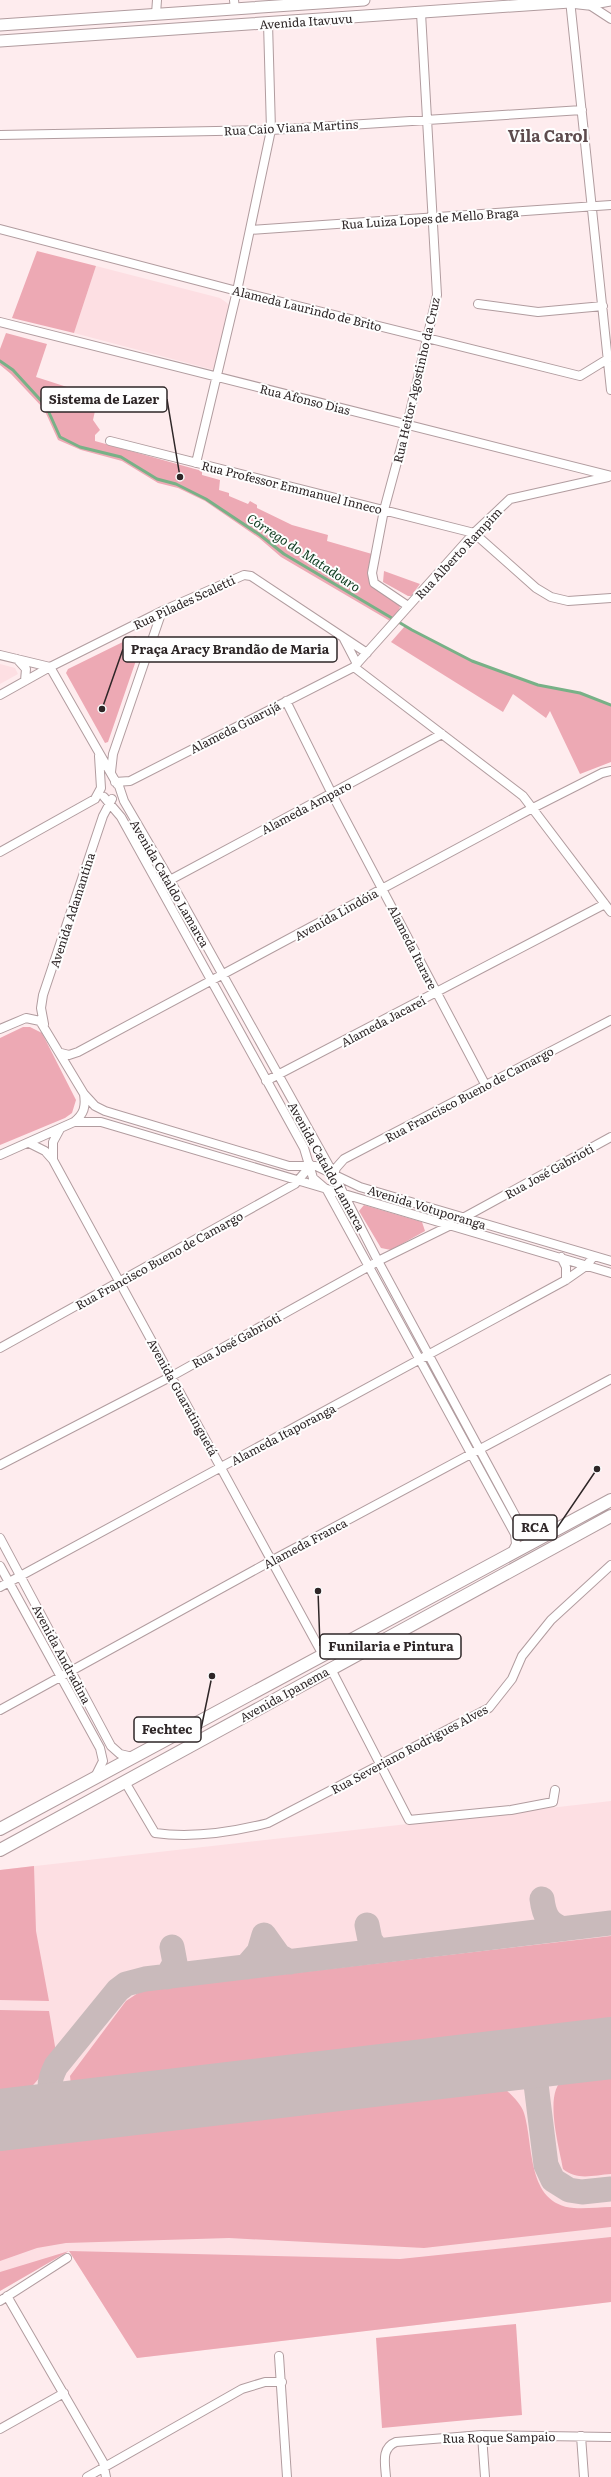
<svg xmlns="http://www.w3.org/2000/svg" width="611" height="2477" font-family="Literata,serif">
  <rect width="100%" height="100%" fill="#feecee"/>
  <path fill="#fddfe3" d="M96,266L220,298L227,303L231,308L214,370L74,333Z
    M0,664L15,668L18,674L0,684Z
    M611,1801V2302L137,2358L69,2251L0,2291V1870Z"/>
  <path fill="#eda9b4" d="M37,251L96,266L74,333L12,318Z
    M6,333L47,344L36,377L98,397L93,420L100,430L95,435V441L202,471V475L220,480L219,490L229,493V496L248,504L250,501L257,505V508L292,525L328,535L327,541L372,554L369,581L400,606L399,612L390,621L281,557L259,538L205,501L178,488L158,483L122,461L81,450L58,440L44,409L11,374L0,365V349Z
    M384,571L420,584L411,596H408L383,582Z
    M405,626L472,661L538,685L580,693L611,705V762L580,774L550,711L546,718L513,694L503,712L391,642Z
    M135,636L139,638L142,643L108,742L105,743L66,673L68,669Z
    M23,1027H30L42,1033L76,1100L72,1113L65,1118L0,1145V1038Z
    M364,1205L422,1222L425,1231L391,1250L381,1248L359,1211Z
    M34,1866L36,1931L49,2001L0,2000V1870Z
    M611,1936V2031L85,2094L76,2092L71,2085L70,2076L126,2001L141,1991Z
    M0,2010L49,2011L57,2058L27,2092L0,2103Z
    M611,2074V2174C594,2175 577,2181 563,2169C560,2150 542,2089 565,2079C576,2075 599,2075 611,2074Z
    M503,2087C510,2094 521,2103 524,2113C534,2145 526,2204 574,2208C586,2209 599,2207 611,2207V2227L424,2248L229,2238L66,2243L37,2248L0,2261V2144Z
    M611,2237V2302L137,2358L69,2251L0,2291V2272L69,2251L400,2259Z
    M516,2324L522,2415L382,2428L376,2338Z"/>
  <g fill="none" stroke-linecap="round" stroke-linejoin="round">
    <path stroke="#78b187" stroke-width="3" d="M0,361L13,370L46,406L60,437L80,447L121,457L157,479L176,484L206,499L260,535L284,554L412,630L472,661L538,685L580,693L611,705"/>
    <path stroke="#c9babb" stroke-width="25" d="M542,1899C544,1915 548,1924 564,1929
      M367,1925L370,1940L378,1951
      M246,1967L259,1952L264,1935L279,1956L290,1962
      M167,1977L175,1963L172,1947
      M514,2060L531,2069L535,2076L546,2165L553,2180L569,2190L582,2192L611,2189
      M535,2076L539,2066L551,2055
      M79,2111C53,2101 42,2094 56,2066L118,1990L126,1984L145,1979L611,1923"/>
    <path stroke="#c9babb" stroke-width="62" d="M0,2120L611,2048"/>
    <defs>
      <path id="minor" d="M234,0L235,9
        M570,0L611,390
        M588,4L611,19
        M156,14L157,0
        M0,135L271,130L582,110
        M0,229L237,291L580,376L611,357
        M250,230L611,205
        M478,304L538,312L603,306
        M0,322L611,476
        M110,441L474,533L536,588L551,597L568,601L611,598
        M196,463L237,291L271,130L268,23
        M408,606L374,583L372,573L384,510L407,425L437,295L421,13
        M344,639L357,664
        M0,655L50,667L117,784
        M17,659L26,669L25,681
        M354,667L523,796L611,912
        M0,695L50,667L162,611L244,575L251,576L367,653
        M286,701L332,794L486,1086
        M111,772L113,754L162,611
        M115,782L130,781L354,667L474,533L510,499L608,477
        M119,786L124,801L170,880L334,1175L378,1261L516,1517L524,1526L546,1534
        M104,797L121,817L304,1148L313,1178L327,1190L515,1534L516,1544L512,1552
        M0,852L95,799L101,788L99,756
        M170,880L442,734
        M44,1024L41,1008L43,995L103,816L112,799
        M0,1029L26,1018L40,1021L84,1094C86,1107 84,1114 74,1122L0,1155
        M61,1053L69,1055L78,1052L527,811L602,773L611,771
        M266,1081L605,904
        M84,1094L95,1106L105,1111L289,1166H316L360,1187L611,1261
        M74,1122H101L611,1273
        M29,1143L45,1151L53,1160L323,1655
        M53,1159V1142L60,1129
        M334,1175L336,1168L344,1159L611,1020
        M463,1218L611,1137
        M561,1257L566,1267V1280
        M0,1348L295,1184L311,1165
        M0,1465L172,1376L382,1259L451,1225
        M0,1538L111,1746L120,1754L133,1757
        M0,1566L100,1748L103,1761L95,1777
        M0,1587L566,1280L586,1266L594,1256
        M331,1669L409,1820L511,1810L553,1802L555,1790
        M0,1710L271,1561L611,1379
        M125,1782L155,1833C191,1838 233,1832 268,1823L489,1708L512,1679L522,1656L551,1620L611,1565
        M7,2296L103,2462L106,2477
        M0,2301L67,2258
        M279,2356L287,2477
        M0,2429L64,2393
        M482,2435L485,2477
        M581,2436L584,2477
        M87,2477L242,2389L265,2382H282
        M386,2477C385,2463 381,2448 396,2442L482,2435L611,2437"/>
      <path id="secondary" d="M0,25L364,0
        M0,41L570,2L588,4L611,0"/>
      <path id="primary" d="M0,1829L611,1500
        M0,1850L611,1516"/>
    </defs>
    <use href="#minor" stroke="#b19c9f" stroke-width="10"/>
    <use href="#secondary" stroke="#b19c9f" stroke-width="13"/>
    <use href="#primary" stroke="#b19c9f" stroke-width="14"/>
    <use href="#minor" stroke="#fff" stroke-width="8"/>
    <use href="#secondary" stroke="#fff" stroke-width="11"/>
    <use href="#primary" stroke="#fff" stroke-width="12"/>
  </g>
  <g text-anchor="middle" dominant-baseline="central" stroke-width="4" stroke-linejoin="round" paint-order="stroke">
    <g font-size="12" fill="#2e2627" stroke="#fefefe">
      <text transform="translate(306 21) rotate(-4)">Avenida Itavuvu</text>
      <text transform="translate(291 127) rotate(-3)">Rua Caio Viana Martins</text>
      <text transform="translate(430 218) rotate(-4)">Rua Luiza Lopes de Mello Braga</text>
      <text transform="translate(307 308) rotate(14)">Alameda Laurindo de Brito</text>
      <text transform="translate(416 380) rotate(-77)">Rua Heitor Agostinho da Cruz</text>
      <text transform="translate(305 399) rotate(14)">Rua Afonso Dias</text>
      <text transform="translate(292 487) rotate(14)">Rua Professor Emmanuel Inneco</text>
      <text transform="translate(458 553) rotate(-47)">Rua Alberto Rampim</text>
      <text transform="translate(184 602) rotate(-25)">Rua Pilades Scaletti</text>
      <text transform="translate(235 727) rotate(-27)">Alameda Guarujá</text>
      <text transform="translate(306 807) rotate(-28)">Alameda Amparo</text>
      <text transform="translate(170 883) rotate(60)">Avenida Cataldo Lamarca</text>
      <text transform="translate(72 910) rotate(-72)">Avenida Adamantina</text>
      <text transform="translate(336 914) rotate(-29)">Avenida Lindóia</text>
      <text transform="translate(413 947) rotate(63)">Alameda Itarare</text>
      <text transform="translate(383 1021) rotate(-28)">Alameda Jacareí</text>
      <text transform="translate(469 1094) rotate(-28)">Rua Francisco Bueno de Camargo</text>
      <text transform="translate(327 1166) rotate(61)">Avenida Cataldo Lamarca</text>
      <text transform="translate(549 1171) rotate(-29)">Rua José Gabrioti</text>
      <text transform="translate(427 1207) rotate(17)">Avenida Votuporanga</text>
      <text transform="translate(159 1260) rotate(-29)">Rua Francisco Bueno de Camargo</text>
      <text transform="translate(236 1340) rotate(-29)">Rua José Gabrioti</text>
      <text transform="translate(183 1397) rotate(61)">Avenida Guaratinguetá</text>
      <text transform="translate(283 1434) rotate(-28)">Alameda Itaporanga</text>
      <text transform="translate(305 1543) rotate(-28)">Alameda Franca</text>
      <text transform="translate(62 1654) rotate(62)">Avenida Andradina</text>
      <text transform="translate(284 1694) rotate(-29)">Avenida Ipanema</text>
      <text transform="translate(409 1749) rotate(-28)">Rua Severiano Rodrigues Alves</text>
      <text transform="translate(499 2437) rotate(-1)">Rua Roque Sampaio</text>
    </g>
    <g font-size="13" font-style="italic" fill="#0c391d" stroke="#fefefe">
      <text transform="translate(304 552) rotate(33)">Córrego do Matadouro</text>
    </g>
    <g font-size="16" font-weight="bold" fill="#5d4b4d" stroke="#fefefe">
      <text x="548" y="135">Vila Carol</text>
    </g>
  </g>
  <path fill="none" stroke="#2e2627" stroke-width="1.5" d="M180 477L167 399M102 709L123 649M597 1469L557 1528M318 1591L320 1646M212 1676L201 1729"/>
  <g fill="#2e2627" stroke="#fefefe" stroke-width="1.5">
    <circle cx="180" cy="477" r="4"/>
    <circle cx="102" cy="709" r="4"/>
    <circle cx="597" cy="1469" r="4"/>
    <circle cx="318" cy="1591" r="4"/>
    <circle cx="212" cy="1676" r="4"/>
  </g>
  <g fill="#fefefe" stroke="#2e2627" stroke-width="1.5">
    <rect x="41" y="387" width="126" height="25" rx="4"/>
    <rect x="123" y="637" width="214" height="25" rx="4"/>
    <rect x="513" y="1515" width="44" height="25" rx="4"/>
    <rect x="320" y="1634" width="141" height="25" rx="4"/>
    <rect x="134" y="1717" width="67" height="25" rx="4"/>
  </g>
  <g font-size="13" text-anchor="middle" font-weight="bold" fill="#2e2627">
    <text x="104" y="404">Sistema de Lazer</text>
    <text x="230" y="654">Praça Aracy Brandão de Maria</text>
    <text x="535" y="1532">RCA</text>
    <text x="391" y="1651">Funilaria e Pintura</text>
    <text x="167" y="1734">Fechtec</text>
  </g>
</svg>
